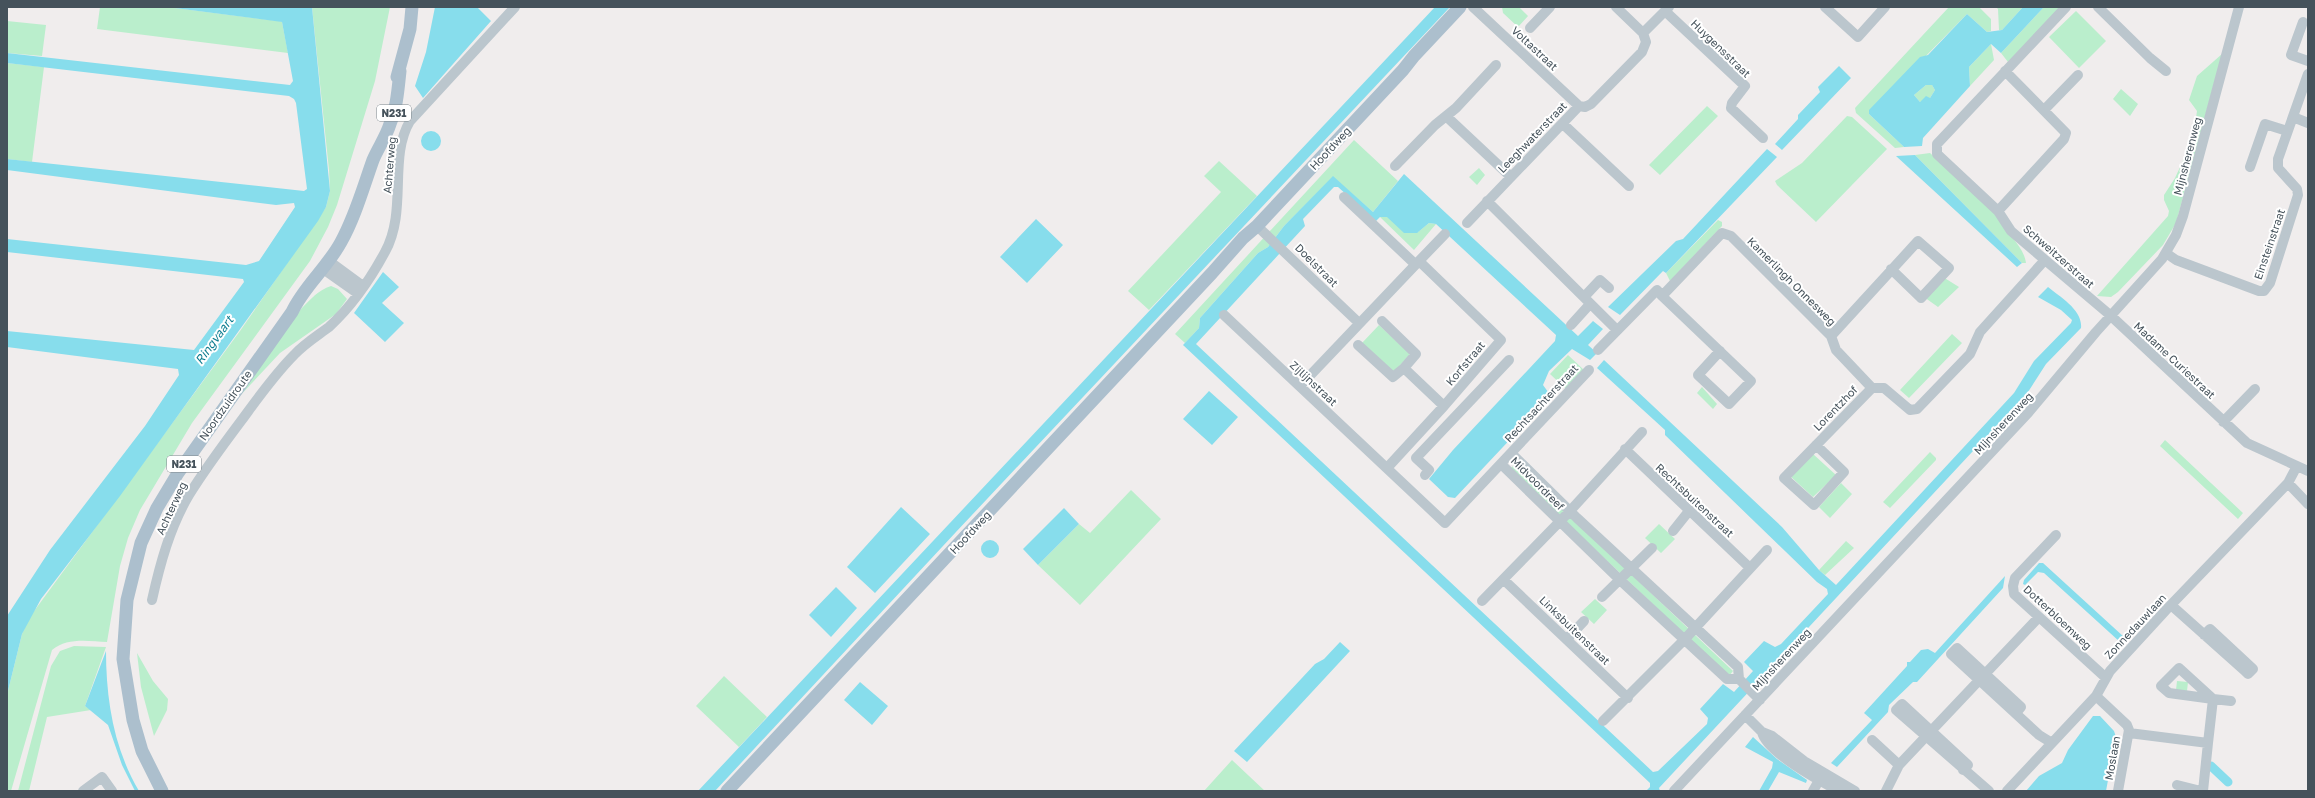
<svg xmlns="http://www.w3.org/2000/svg" width="2315" height="798" font-family="'Golos Text',sans-serif">
  <rect width="100%" height="100%" fill="#f0eded"/>
  <path fill="#baeecc" d="M100,7H167L279,21L282,22L288,53L97,29Z
    M312,7H390L375,81L337,205L328,227L310,261L192,423L140,510L128,538L120,566L107,642C89,641 67,637 52,650L11,791H7V695L22,634L29,618L240,331L326,207L330,191L329,170Z
    M1502,7H1519L1528,16L1518,27L1503,13Z
    M1949,7H1979L1991,19V31L1987,32L1967,14L1869,114L1904,147L1895,148L1856,113L1855,108Z
    M1996,7H2023L2002,30H1999L1998,9Z
    M2044,7H2061L2008,62L2001,53Z
    M2076,11L2106,41L2079,68L2049,37Z
    M7,21L46,25L42,56L7,53Z
    M1991,44L1994,60L1970,86L1969,67Z
    M2222,54L2176,223L2163,245L2118,292L2111,297L2097,296L2168,216L2169,211L2164,200V195L2175,178L2193,139L2197,111L2189,100L2197,76Z
    M7,63L44,67L32,162L7,159Z
    M1926,85H1932L1935,90L1930,98L1920,102L1914,95Z
    M2121,89L2138,104L2130,116L2113,99Z
    M1707,106L1718,116L1660,175L1649,165Z
    M1847,116L1852,117L1887,149L1816,222L1777,185L1775,181L1802,163Z
    M1354,140L1398,181L1373,212L1333,177L1284,226L1268,247L1258,253L1200,318L1199,328L1185,343L1175,334Z
    M1930,153L1999,217C2006,234 2024,246 2026,263H2022L1915,155Z
    M1219,161L1257,196L1149,310L1128,291L1221,192L1204,176Z
    M1479,168L1485,175L1477,185L1469,177Z
    M1387,216L1418,232L1429,223L1436,224L1414,250L1380,217Z
    M1718,220L1722,222V226L1670,281L1666,273Z
    M1943,277L1959,287L1938,307L1924,297Z
    M331,286L338,289L347,299L336,314L280,353L236,400L301,309C311,299 318,290 331,286Z
    M1379,325L1410,354L1394,372L1362,343Z
    M1952,334L1962,343L1909,398L1900,390Z
    M1568,355L1584,370L1566,389L1550,374Z
    M1702,387L1717,404L1713,409L1697,393Z
    M2165,440L2243,513L2238,519L2160,446Z
    M1930,452L1936,458V460L1890,508L1883,502Z
    M1813,454L1836,475L1813,497L1790,476Z
    M1515,464L1733,671L1729,676L1510,469Z
    M1841,483L1852,494L1830,518L1819,507Z
    M1131,490L1161,519L1080,605L1038,565L1079,524L1090,533Z
    M1659,524L1675,539L1661,553L1645,538Z
    M1846,541L1854,548L1825,575L1819,570Z
    M1595,599L1607,610L1594,624L1581,612Z
    M74,646L106,647L85,706L91,710L47,717L29,791H18L51,666L60,651Z
    M137,653L153,681L168,699L167,710L154,736L141,687Z
    M724,676L767,717L739,747L696,706Z
    M2177,681L2188,682L2187,691L2176,690Z
    M1232,760L1265,791H1204Z"/>
  <path fill="#87ddec" fill-rule="evenodd" d="M167,7H312L330,191L326,207L318,221L120,496L41,599L22,634L7,695V616L50,550L145,426L179,375L178,369L7,347V331L194,350L244,282L243,279L7,252V239L246,265L259,261L295,207L294,203L276,205L7,170V159L304,191L307,189L296,103L294,99L289,96L7,63V53L290,85L293,81L282,22Z
    M435,7H477L491,21L423,98L415,86L426,52Z
    M1435,7H1450L956,532L715,791H698Z
    M2023,7H2044L2001,53L1991,44L1969,67L1970,86L1923,138L1922,146L1904,147L1869,114V110L1920,57L1928,55L1967,14L1987,32L2002,30ZM1926,85H1932L1935,90L1930,98L1926,96L1920,102L1914,95Z
    M1839,66L1851,78L1782,150L1775,144L1798,119V115L1820,92L1818,87Z
    M421 141a10 10 0 1 1 20 0a10 10 0 1 1-20 0Z
    M1767,149L1777,157L1666,273L1663,271L1620,315L1608,307L1676,241L1683,239Z
    M1915,155L2022,263L2017,267L1896,156Z
    M1404,174L1578,336L1593,321L1603,329L1588,345L1597,353L1590,360L1572,349L1549,371L1543,385L1551,396L1455,498L1448,497L1429,479L1453,450L1555,341L1556,335L1436,224L1429,223L1417,233H1404L1387,217H1380L1376,221L1338,187H1334L1303,219L1305,226L1196,344L1653,772L1658,771L1707,724L1708,718L1700,709L1723,684L1734,692L1753,671L1744,662L1764,641L1775,647L1781,644L1828,594L1827,589L1817,582L1665,435V430L1597,368L1604,360L1782,527L1819,570L1836,585L2014,393L2034,361L2071,323L2072,320L2061,310L2038,297L2048,287C2060,297 2083,310 2081,328L2046,364L2028,392L1659,788L1660,791H1646L1650,787V783L1183,345L1199,328L1200,318L1258,253L1268,247L1284,226L1333,176L1373,212Z
    M1036,219L1063,245L1027,283L1000,257Z
    M383,272L399,287L382,303L404,323L385,342L354,313Z
    M1209,391L1238,417L1212,445L1183,419Z
    M901,507L930,534L875,593L847,567Z
    M1064,508L1079,524L1038,565L1023,549Z
    M981 549a9 9 0 1 1 18 0a9 9 0 1 1-18 0Z
    M2039,563H2043L2124,637L2120,642L2044,573L2038,572L2025,585L2023,584L2024,580Z
    M2005,576L2003,588L1917,682H1913L1889,705L1888,712L1837,767L1831,763L1872,720L1864,713L1907,666V662H1910L1921,650L1928,649L1935,653Z
    M836,587L857,608L831,637L809,615Z
    M1340,642L1350,651L1247,762L1234,751L1315,664L1324,659Z
    M106,651C106,700 114,749 139,791H135L122,765L108,725L85,706Z
    M860,682L888,706L872,725L844,700Z
    M2093,716H2100L2114,731L2116,737L2106,791H2026L2039,776L2062,763L2068,750Z
    M1753,737L1777,759L1807,780L1806,783L1779,772L1768,791H1759L1772,768L1773,762L1745,747Z"/>
  <g fill="none" stroke-linecap="round" stroke-linejoin="round">
    <path stroke="#87ddec" stroke-width="9" d="M2211,766L2228,782"/>
    <path stroke="#bbc6cd" stroke-width="10" d="M1473,7L1579,106
      M1616,7L1643,33
      M1825,7L1858,37L1885,7
      M2066,7L1937,144V154L1998,211L2011,231L2110,315L2247,443L2308,471
      M2098,7L2150,58L2166,71
      M1665,11L1745,86L1732,103L1731,108L1763,138
      M2303,22L2291,55L2308,61
      M1530,28L1550,7
      M2044,110L2078,75
      M1447,117L1511,177
      M2293,117L2308,123
      M1563,124L1629,186
      M1395,166L1435,125L1456,108L1496,65
      M2250,167L2265,124L2287,131
      M1344,197L1415,264
      M1487,201L1617,330
      M1998,211L2064,139L2066,133L2005,71
      M1467,223L1579,106L1585,107L1591,104L1642,52L1646,42L1643,33L1669,7
      M1257,226L1359,323
      M2166,253L2176,260L2259,291H2264L2270,283L2298,195L2297,189L2278,168V159L2308,74
      M329,261L363,286
      M323,269L357,293
      M1662,296L1751,381L1729,404L1698,375L1720,351
      M1584,297L1600,280L1609,288
      M1224,315L1445,523L1589,370
      M1571,325L1590,304
      M1831,336L1918,241L1949,268L1921,298L1891,269
      M1358,345L1393,377L1404,368L1416,354L1382,321
      M1598,350L1657,290L1662,296L1722,233L1731,236L1831,336L1836,350L1872,388H1884L1910,410L1917,409L1970,354L1980,332L2044,261
      M1404,368L1444,406
      M1300,386L1419,261
      M2223,422L2255,389
      M1816,445L1844,472L1814,505L1784,478L1872,388
      M1625,449L1749,567
      M1501,464L1620,580L1727,679H1739L1738,667L1577,518L1511,453
      M2297,466L2288,483L2308,504
      M1387,468L1444,406L1501,340L1419,261L1445,234
      M1425,475L1429,470L1416,458L1509,360
      M1673,531L1689,511
      M2056,535L2015,578L2013,586L2014,594L2105,677
      M1504,580L1628,698
      M1602,597L1652,548
      M152,600C160,564 170,527 189,495C205,469 223,445 241,421C258,398 274,375 294,355C304,344 317,336 329,327C351,307 371,278 385,252C408,210 388,158 410,121L515,7
      M1482,601L1569,512L1642,432
      M2171,605L2245,671L2248,674L2253,669L2210,629L2204,635
      M1567,639L1584,621
      M1739,679L1760,700
      M2096,696L2127,725L2129,730L2118,791
      M2016,713L2021,707L1957,648L1951,654L2039,735L2052,743
      M1745,715L1762,732L1772,736L1804,761L1855,791
      M1603,721L1684,640L1767,550
      M1762,732C1766,752 1820,781 1839,791
      M2129,733L2208,743L2213,699L2169,693L2161,686L2179,668L2213,699L2231,701
      M1872,740L1899,765
      M1963,770L1968,765L1902,704L1896,710L1989,791
      M2177,785L2201,791
      M83,791L102,777L112,791
      M1674,791L2028,413L2096,332L2162,259L2176,235L2183,216L2239,7
      M1813,791L1822,775
      M1886,791L1899,765L2039,617
      M2007,791L2096,696L2110,671L2166,610L2288,483
      M2203,791L2208,743"/>
    <path stroke="#acbfcd" stroke-width="13" d="M397,77L410,29L412,7
      M162,791L142,751L133,720L123,659L127,600L141,543L157,508L178,473L292,312C304,286 327,268 341,242C355,217 363,188 373,160C378,148 386,137 390,124C397,107 398,89 400,71
      M727,791L1212,273L1243,238L1257,226L1403,70L1414,56L1460,7"/>
  </g>
  <g text-anchor="middle" dominant-baseline="central" stroke-width="4" stroke-linejoin="round" paint-order="stroke">
    <g fill="#fff" stroke="#7d868c" stroke-width="1">
      <rect x="377" y="105" width="34" height="16" rx="3"/>
      <rect x="167" y="456" width="34" height="16" rx="3"/>
    </g>
    <g font-size="10" font-weight="bold" fill="#45525b">
      <text x="394" y="113">N231</text>
      <text x="184" y="464">N231</text>
    </g>
    <g font-size="11" fill="#45525b" stroke="#fff">
      <text transform="translate(1535 48) rotate(43)">Voltastraat</text>
      <text transform="translate(1721 48) rotate(44)">Huygensstraat</text>
      <text transform="translate(1532 137) rotate(-46)">Leeghwaterstraat</text>
      <text transform="translate(1330 148) rotate(-47)">Hoofdweg</text>
      <text transform="translate(2187 156) rotate(-75)">Mijnsherenweg</text>
      <text transform="translate(389 165) rotate(-85)">Achterweg</text>
      <text transform="translate(2269 244) rotate(-71)">Einsteinstraat</text>
      <text transform="translate(2059 256) rotate(41)">Schweitzerstraat</text>
      <text transform="translate(1317 265) rotate(45)">Doelstraat</text>
      <text transform="translate(1792 281) rotate(45)">Kamerlingh Onnesweg</text>
      <text transform="translate(2175 360) rotate(43)">Madame Curiestraat</text>
      <text transform="translate(1465 363) rotate(-50)">Korfstraat</text>
      <text transform="translate(1314 383) rotate(43)">Zijlijnstraat</text>
      <text transform="translate(1541 403) rotate(-47)">Rechtsachterstraat</text>
      <text transform="translate(225 405) rotate(-55)">Noordzuidroute</text>
      <text transform="translate(1835 408) rotate(-46)">Lorentzhof</text>
      <text transform="translate(2003 423) rotate(-47)">Mijnsherenweg</text>
      <text transform="translate(1538 483) rotate(45)">Midvoordreef</text>
      <text transform="translate(1695 500) rotate(43)">Rechtsbuitenstraat</text>
      <text transform="translate(171 508) rotate(-65)">Achterweg</text>
      <text transform="translate(970 532) rotate(-47)">Hoofdweg</text>
      <text transform="translate(2058 617) rotate(43)">Dotterbloemweg</text>
      <text transform="translate(2135 626) rotate(-47)">Zonnedauwlaan</text>
      <text transform="translate(1575 630) rotate(44)">Linksbuitenstraat</text>
      <text transform="translate(1781 659) rotate(-47)">Mijnsherenweg</text>
      <text transform="translate(2112 758) rotate(-80)">Moslaan</text>
    </g>
    <g font-size="12" font-style="italic" fill="#0d7d90" stroke="#fff">
      <text transform="translate(214 340) rotate(-54)">Ringvaart</text>
    </g>
  </g>
  <rect width="2315" height="798" fill="none" stroke="#45525b" stroke-width="16"/>
</svg>
